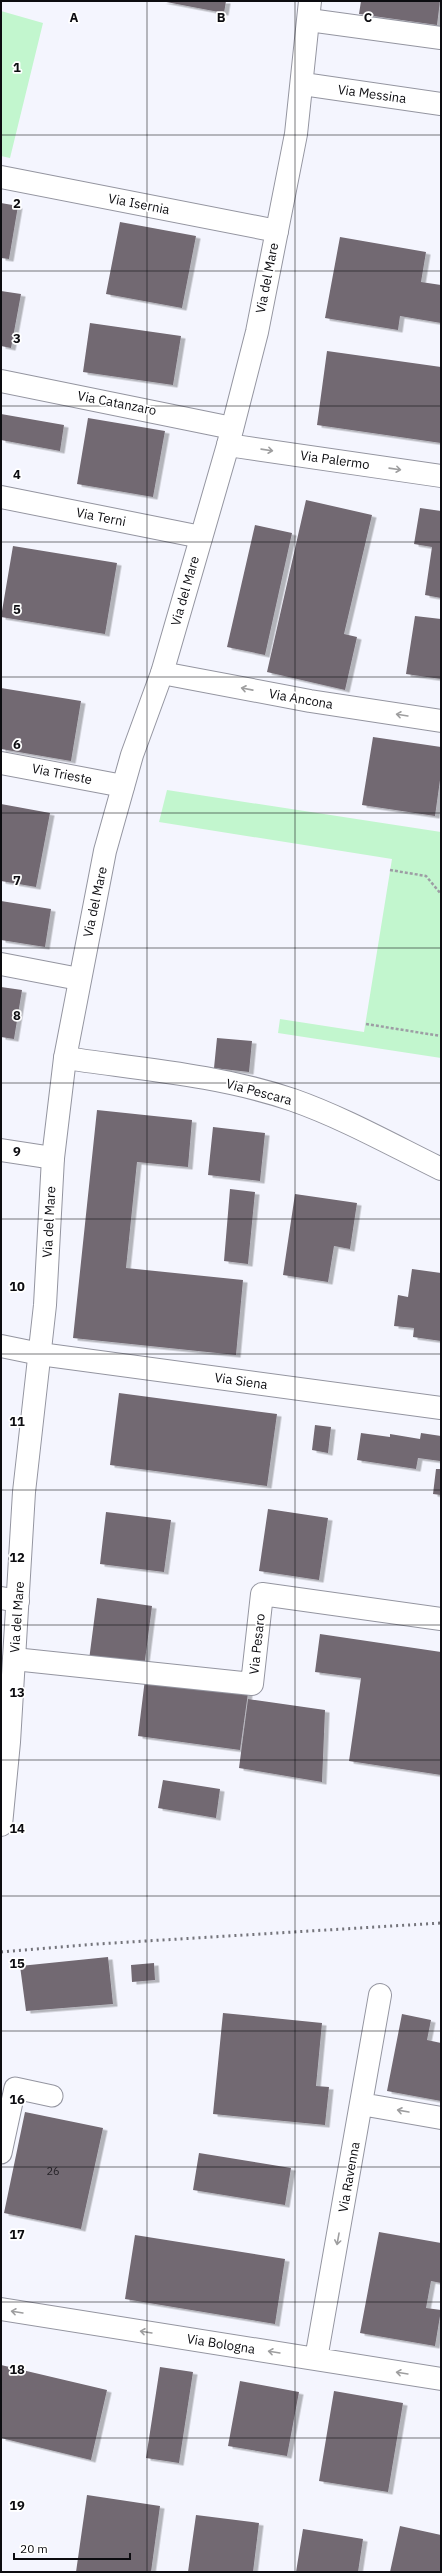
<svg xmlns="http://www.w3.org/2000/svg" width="442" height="2573" font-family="'IBM Plex Sans',sans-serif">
  <defs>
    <filter id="shadow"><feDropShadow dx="4.5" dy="2.5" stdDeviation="0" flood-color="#0004"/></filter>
  </defs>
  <rect width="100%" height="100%" fill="#f4f5fe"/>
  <path fill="#c2f6ce" d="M1,11L43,23L10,158L1,156Z
    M167,790L441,832V1058L278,1033L280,1019L364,1032L392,859L159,822Z"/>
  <path fill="#726972" filter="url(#shadow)" d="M161,1H226L224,13Z
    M361,1H440L437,25L359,14Z
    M1,203L18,206L9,259L1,258Z
    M120,222L196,236L182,308L106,294Z
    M340,237L426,252L421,282L441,285V323L400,316L398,330L325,318Z
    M1,291L21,294L11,348L1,346Z
    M90,323L181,336L173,385L83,372Z
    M327,351L441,367V443L317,425Z
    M1,414L64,425L60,451L1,440Z
    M88,418L165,431L153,497L77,484Z
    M306,500L372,515L344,634L357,637L345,690L267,672Z
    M420,508L441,511V598L425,595L432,547L414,544Z
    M255,525L292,533L265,655L227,647Z
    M13,546L117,563L105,634L1,617Z
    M415,616L441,619V679L406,674Z
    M1,688L81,701L71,761L1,749Z
    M373,737L441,747V773L435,816L362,805Z
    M1,804L50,813L36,887L1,881Z
    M1,901L51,909L45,947L1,940Z
    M1,987L22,990L14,1039L1,1037Z
    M217,1038L252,1041L249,1072L214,1068Z
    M97,1110L192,1120L188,1167L137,1162L126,1268L243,1280L236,1355L73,1338Z
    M213,1127L265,1133L260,1181L208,1175Z
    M230,1189L255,1192L248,1264L224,1261Z
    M295,1194L357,1203L350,1249L334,1246L328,1282L283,1275Z
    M412,1269L441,1273V1341L413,1337L414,1328L394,1326L398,1295L408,1297Z
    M119,1393L277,1414L267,1486L110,1465Z
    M315,1425L331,1427L328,1453L312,1450Z
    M361,1433L390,1437V1434L420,1439L421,1433L441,1436L440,1461L418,1458L416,1469L357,1460Z
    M436,1469H441V1495L433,1494Z
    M268,1509L328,1518L319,1580L259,1571Z
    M106,1512L171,1520L164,1572L100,1564Z
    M97,1598L152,1606L144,1668L89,1660Z
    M320,1634L441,1652V1775L349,1761L361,1678L315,1672Z
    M145,1679L248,1693L240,1750L138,1736Z
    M248,1699L325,1710L322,1782L239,1768Z
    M163,1780L220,1789L216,1818L158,1808Z
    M108,1957L113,2004L26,2011L20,1966Z
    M154,1963L155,1980L132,1982L131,1965Z
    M223,2013L322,2023L316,2086L329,2087L325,2125L213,2114Z
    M402,2014L431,2020L427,2040L441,2043V2101L387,2091Z
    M25,2112L103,2128L81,2229L4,2213Z
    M199,2153L291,2168L285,2205L193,2190Z
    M379,2232L441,2243V2283L431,2281L426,2308L441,2310L435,2346L360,2333Z
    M135,2235L285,2259L275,2324L125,2299Z
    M1,2365L107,2390L91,2460L1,2438Z
    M160,2367L193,2372L179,2463L146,2458Z
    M240,2381L299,2392L287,2456L228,2446Z
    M334,2391L403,2403L388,2492L319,2481Z
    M87,2495L160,2506L151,2572H76Z
    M196,2515L259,2523L253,2572H188Z
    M400,2526L441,2535V2572H390Z
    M303,2529L363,2539L358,2572H296Z"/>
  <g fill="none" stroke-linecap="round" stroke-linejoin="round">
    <defs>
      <path id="service" d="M1,2153L15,2088L52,2096"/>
      <path id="minor" d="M309,20L441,38
        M303,84L441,104
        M1,177L277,231
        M1,381L232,428
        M228,445L441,476
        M1,497L201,537
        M162,673L310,701L441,721
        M1,763L123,786
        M1,964L79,979
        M65,1058C140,1069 220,1075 293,1100C344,1118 392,1145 441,1169
        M1,1150L53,1158
        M1,1346L40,1354L441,1408
        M1,1598L18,1601
        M14,1659L252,1684L262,1594L441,1619
        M361,2104L441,2118
        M1,2309L441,2379
        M316,2359L380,1995"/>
      <path id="secondary" d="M1,1825L9,1742L24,1492L45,1305L53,1158L65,1058L105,851L132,755L162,673L228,445L257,332L296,134L310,1"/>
    </defs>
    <use href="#service" stroke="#9495a0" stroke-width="23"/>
    <use href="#minor" stroke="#9495a0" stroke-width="24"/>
    <use href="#secondary" stroke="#9495a0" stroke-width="24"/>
    <path stroke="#9d9da4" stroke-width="2.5" stroke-dasharray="3 2" stroke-linecap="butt" d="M390,870L426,876L441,894
      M366,1024L441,1036"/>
    <use href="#service" stroke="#fff" stroke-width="21"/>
    <use href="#minor" stroke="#fff" stroke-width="22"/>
    <use href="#secondary" stroke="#fff" stroke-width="22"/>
    <path stroke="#74747b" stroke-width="3" stroke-dasharray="2 4" stroke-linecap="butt" d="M1,1952L97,1944L441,1923"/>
  </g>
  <defs><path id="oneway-shaft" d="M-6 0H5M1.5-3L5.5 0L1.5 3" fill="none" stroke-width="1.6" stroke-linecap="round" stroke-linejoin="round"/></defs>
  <g stroke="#9e9e9f">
    <use href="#oneway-shaft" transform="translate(267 450) rotate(8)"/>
    <use href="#oneway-shaft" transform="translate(395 469) rotate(8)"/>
    <use href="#oneway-shaft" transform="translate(247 689) rotate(-169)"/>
    <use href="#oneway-shaft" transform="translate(402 715) rotate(-171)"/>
    <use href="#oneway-shaft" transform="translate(403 2111) rotate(-170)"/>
    <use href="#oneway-shaft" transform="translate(338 2239) rotate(100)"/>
    <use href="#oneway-shaft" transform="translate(17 2312) rotate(-171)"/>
    <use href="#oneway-shaft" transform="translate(146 2332) rotate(-171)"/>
    <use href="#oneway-shaft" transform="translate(274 2352) rotate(-171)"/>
    <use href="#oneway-shaft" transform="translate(402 2373) rotate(-171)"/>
  </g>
  <path fill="none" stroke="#0c0c10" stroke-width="1" stroke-opacity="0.55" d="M147,1V2572M295,1V2572M1,135H441M1,271H441M1,406H441M1,542H441M1,677H441M1,813H441M1,948H441M1,1083H441M1,1219H441M1,1354H441M1,1490H441M1,1625H441M1,1760H441M1,1896H441M1,2031H441M1,2167H441M1,2302H441M1,2438H441"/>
  <g text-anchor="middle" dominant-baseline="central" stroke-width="3.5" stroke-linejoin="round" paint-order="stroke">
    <g font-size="11" fill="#262328">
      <text x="53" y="2171">26</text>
    </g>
    <g font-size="13" fill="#0c0c10" stroke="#fff">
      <text transform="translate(372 94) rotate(8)">Via Messina</text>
      <text transform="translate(139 204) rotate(11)">Via Isernia</text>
      <text transform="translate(267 278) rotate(-79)">Via del Mare</text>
      <text transform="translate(117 403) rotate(11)">Via Catanzaro</text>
      <text transform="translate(335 460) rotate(8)">Via Palermo</text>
      <text transform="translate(101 517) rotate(11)">Via Terni</text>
      <text transform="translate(185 591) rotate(-74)">Via del Mare</text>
      <text transform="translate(301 699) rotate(10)">Via Ancona</text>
      <text transform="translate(62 774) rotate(11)">Via Trieste</text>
      <text transform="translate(95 902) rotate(-78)">Via del Mare</text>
      <text transform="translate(259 1092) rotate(15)">Via Pescara</text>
      <text transform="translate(49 1222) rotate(-87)">Via del Mare</text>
      <text transform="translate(241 1381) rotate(8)">Via Siena</text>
      <text transform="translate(17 1617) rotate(-86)">Via del Mare</text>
      <text transform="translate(257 1644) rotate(-84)">Via Pesaro</text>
      <text transform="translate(349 2177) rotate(-80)">Via Ravenna</text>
      <text transform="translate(221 2344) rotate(9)">Via Bologna</text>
    </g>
  </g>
  <g font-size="13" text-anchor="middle" font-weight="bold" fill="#0c0c10" stroke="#fff" stroke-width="3.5" stroke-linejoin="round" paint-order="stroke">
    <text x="74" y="22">A</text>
    <text x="221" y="22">B</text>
    <text x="368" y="22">C</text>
    <text x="17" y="72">1</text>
    <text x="17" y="208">2</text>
    <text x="17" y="343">3</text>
    <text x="17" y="479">4</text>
    <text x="17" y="614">5</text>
    <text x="17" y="749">6</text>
    <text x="17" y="885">7</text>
    <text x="17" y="1020">8</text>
    <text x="17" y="1156">9</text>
    <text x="17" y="1291">10</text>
    <text x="17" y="1426">11</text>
    <text x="17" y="1562">12</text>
    <text x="17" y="1697">13</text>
    <text x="17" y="1833">14</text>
    <text x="17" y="1968">15</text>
    <text x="17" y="2104">16</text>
    <text x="17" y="2239">17</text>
    <text x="17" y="2374">18</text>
    <text x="17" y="2510">19</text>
  </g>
  <rect width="442" height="2573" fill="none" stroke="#0c0c10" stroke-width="4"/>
  <path d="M14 2553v6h116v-6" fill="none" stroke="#0c0c10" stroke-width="2"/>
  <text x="20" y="2553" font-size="12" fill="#0c0c10" stroke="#ffffff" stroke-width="3" paint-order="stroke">20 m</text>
</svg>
